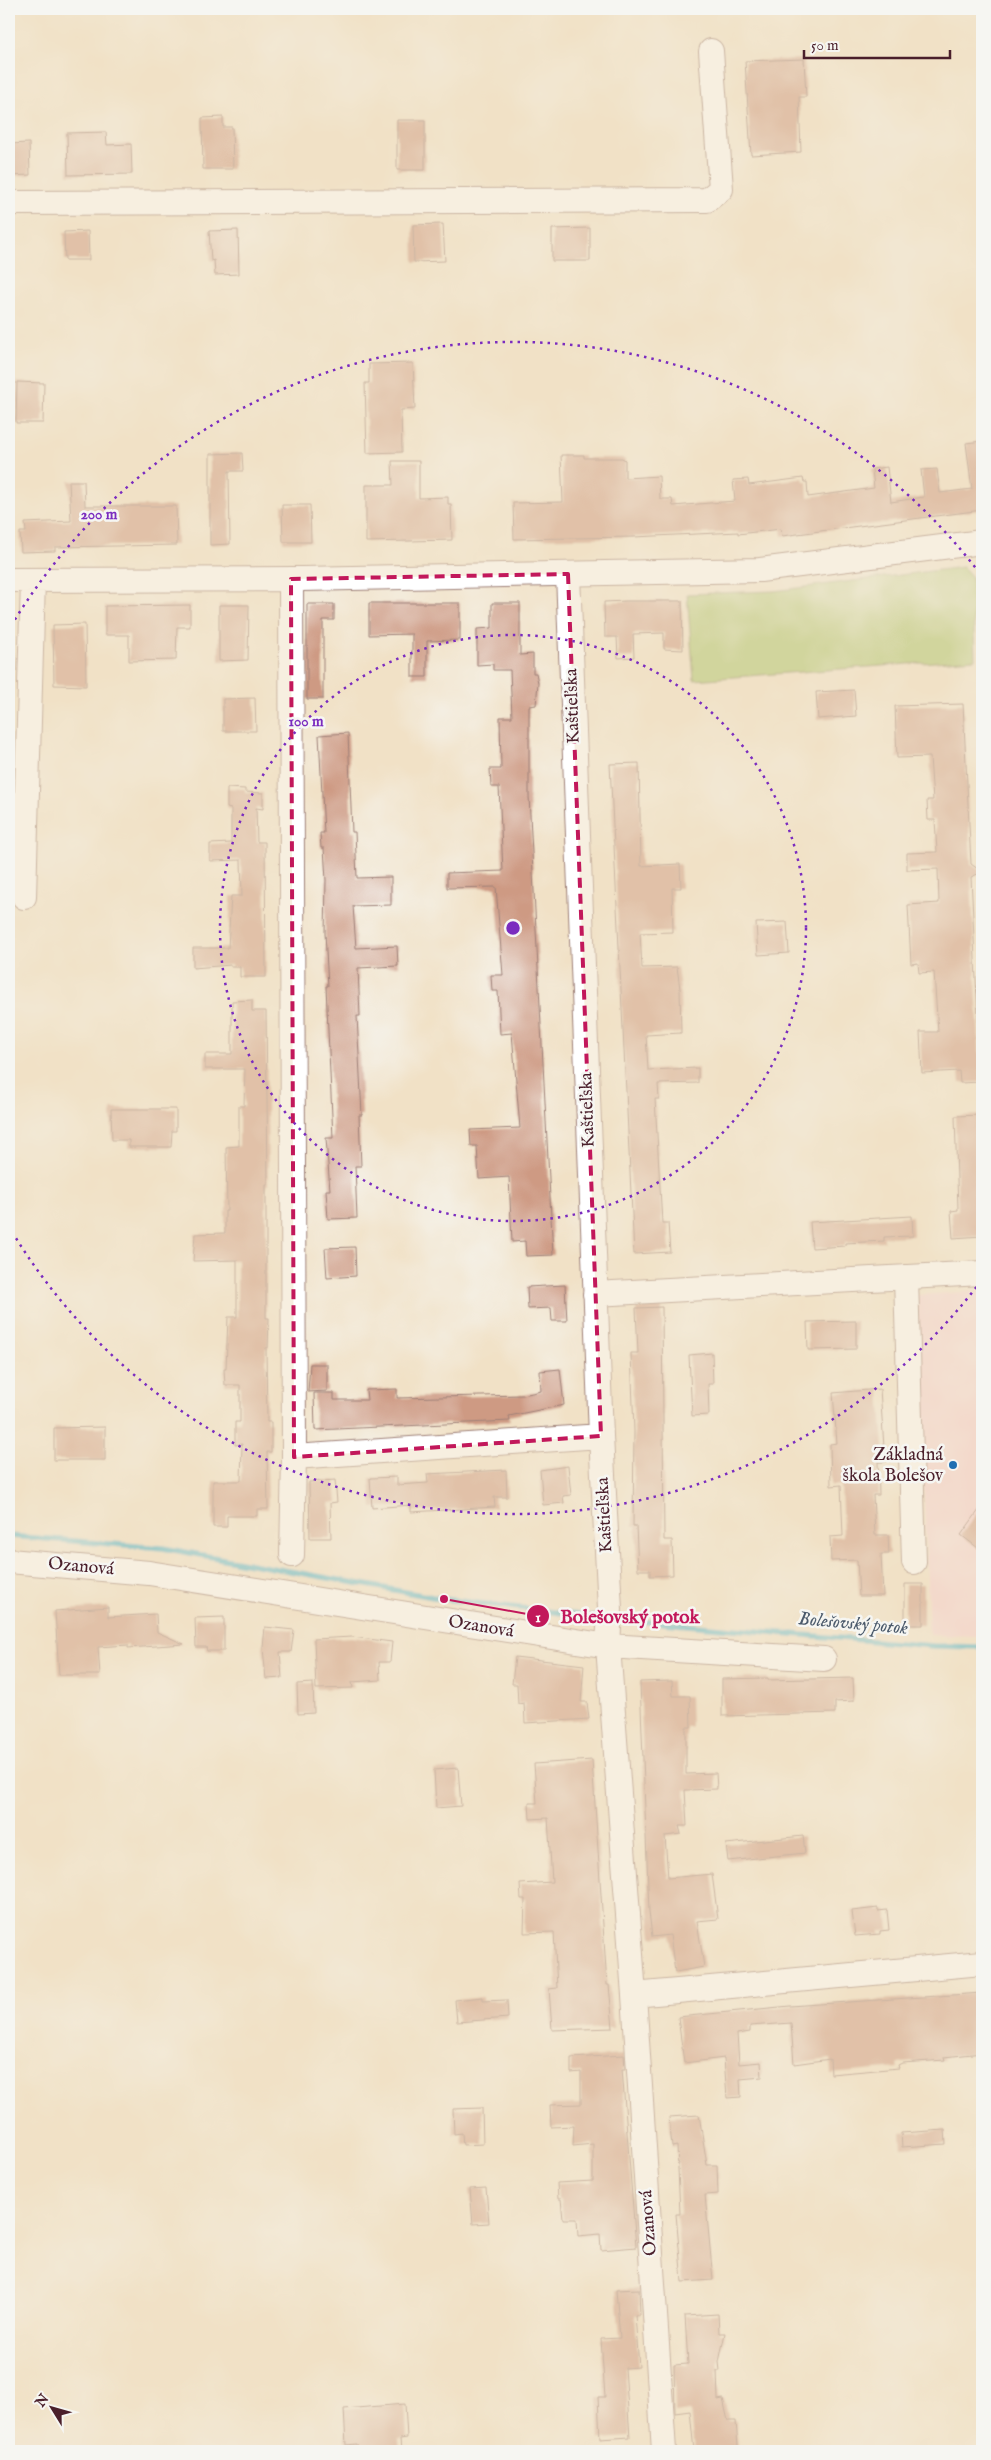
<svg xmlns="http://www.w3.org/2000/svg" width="991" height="2460" font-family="'IM FELL English',serif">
  <rect width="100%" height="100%" fill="#f6f6f2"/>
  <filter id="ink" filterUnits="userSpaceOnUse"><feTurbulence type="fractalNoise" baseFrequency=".02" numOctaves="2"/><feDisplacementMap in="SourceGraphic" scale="10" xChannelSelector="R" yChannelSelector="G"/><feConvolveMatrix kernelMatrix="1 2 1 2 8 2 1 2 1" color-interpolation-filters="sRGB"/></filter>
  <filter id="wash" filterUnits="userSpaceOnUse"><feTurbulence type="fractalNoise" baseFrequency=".0096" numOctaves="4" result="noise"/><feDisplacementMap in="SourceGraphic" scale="20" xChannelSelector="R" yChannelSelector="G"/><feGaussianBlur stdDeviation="1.12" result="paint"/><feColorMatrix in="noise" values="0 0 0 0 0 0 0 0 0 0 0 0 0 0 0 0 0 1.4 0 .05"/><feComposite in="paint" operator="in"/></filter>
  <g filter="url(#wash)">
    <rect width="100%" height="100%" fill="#f1e1c6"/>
    <path fill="#f7cfd1" d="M982,1291V1636L929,1635L917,1295Z"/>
    <path fill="#abc56a" stroke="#7a724a" d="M963,567L972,577L975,659L694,680L687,594L774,591Z"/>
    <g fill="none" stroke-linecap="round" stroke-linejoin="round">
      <path stroke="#4cb3cb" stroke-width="5.5" d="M9,1536L163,1548L444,1599L605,1618
        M615,1619L933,1646L982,1647"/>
    </g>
    <g id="blocks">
      <path fill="#ce9a83" d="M804,59L806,97H799L801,152L751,155L745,61Z
        M223,117V127H232L233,169H203L202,118Z
        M397,120H425V170H397Z
        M106,132L107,145L131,144L132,174L68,175L67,133Z
        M29,143L30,175L9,176V144Z
        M443,224L445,261L414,262L413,225Z
        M590,228V261H552V229Z
        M238,230L239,274L215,275L214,260L211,261L209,231Z
        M88,231L89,260H65L64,232Z
        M413,363L415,409L401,410L402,452L367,453L365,383H369V364Z
        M17,382L44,383L43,423H16Z
        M982,441V510L782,536L781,529L738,534V532L634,537L514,539L513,503L563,502L561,455H584V458H622L625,460V478L659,476L660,499H672L673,506L735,501L733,480L748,479L749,485L803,478L804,482H807L808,497L874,488L872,469L887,467L891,502L924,497L921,470L937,469L940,493L972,489L966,443Z
        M242,453L243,471H229L230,544L210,545V454Z
        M392,461H419V498L448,497V504H451L452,540L366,542V485H393Z
        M69,481H84L85,506H176L177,545L55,547V551L21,552L20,532H26L25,523L71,521Z
        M282,505H310L311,542H283Z
        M626,601H682L683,650L664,649V633L633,634L634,657L618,658L617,637H605L604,602Z
        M369,603H460V640L427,641V677H412V634L369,635Z
        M492,603H520V655L533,654V673H536L538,683L536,705L529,706V796L553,1255L526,1256L525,1241L512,1242L509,1177L479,1179L477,1146H471L470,1130L520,1128L512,1033L500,1034L498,991H492L491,975H503L496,887L447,888V873L503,871L499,787H491L490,769H501L500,717H512L510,670H493V664L477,665V629L492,628Z
        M307,604H334V620H323V699H307Z
        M190,605V627H177L176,660L129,661V635H105V606Z
        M219,605H249L248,660L219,661Z
        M85,624L86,686L54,685L53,625Z
        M854,690L856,716L818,719L816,692Z
        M255,698L256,731H223V699Z
        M963,704L971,864L982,872L971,877L981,1082L960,1083L959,1071L922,1073L920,1032H938L934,972L919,973L918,963L911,964L908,905L939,903L938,869L907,870V853L937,852L935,820H928L927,800H933L930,757L897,758L895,706Z
        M348,733L352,832H355L357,878L391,877V905L353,906L356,948L397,946L398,966L358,968L360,1016H357L362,1115H359L361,1166H355L357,1218L328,1219L326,1190H330L326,1138H333L326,986H328L325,933L326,880L324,848H321L320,833H324L319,735Z
        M639,763L641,866L680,864L681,888H672L673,932L640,933L642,968L677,967L680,989L681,1033L646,1035L648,1070L698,1068V1083L658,1084L659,1099H655L662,1223H668L670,1252L634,1254L610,764Z
        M227,788L245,789V792L263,793V809L256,808L257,842H265L266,977H240V967H231V965L193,968V948H228L231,896H242L241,860L210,861V844L231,843V809L227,808Z
        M787,922L789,953L758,955L756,923Z
        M252,1000V1011H266L268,1185H266V1318H269L268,1348H266L267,1422H271V1452H267L268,1509H257V1516H227V1527H213V1481H241L242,1444L235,1445V1422H240V1385H225L224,1369H226L228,1317H237V1260L193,1261L195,1234L225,1233V1211H227L226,1147L239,1146V1106H244L245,1069H205V1054H232V1001Z
        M111,1109H176V1131H172L171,1147H129V1140H112Z
        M981,1115L982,1236L953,1238L951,1211L958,1210L955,1116Z
        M912,1216L913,1236L884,1237V1241L845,1243V1246L812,1248L810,1222Z
        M355,1247L356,1276L327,1278L325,1248Z
        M565,1285L567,1321H552L551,1308L528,1309L527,1287Z
        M662,1307L664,1540H672L673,1575L650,1576V1570H638L636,1526H633L634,1431L631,1353H638L636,1308Z
        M856,1321V1349L808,1350L807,1322Z
        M712,1353L713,1384H708L709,1415L692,1416L689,1355Z
        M310,1364H327V1391L308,1392Z
        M560,1369L564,1405L509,1416L510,1421L315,1430L314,1393H334V1400H367L366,1390L397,1389V1398L523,1395L541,1391L540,1371Z
        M880,1389L885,1462H878L879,1495H873L875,1535H888L889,1554H881L883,1596H859L857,1560L831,1561L830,1537L843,1536L841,1485L831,1486L830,1444L837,1443L833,1393Z
        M105,1427V1460H54V1428Z
        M568,1466L571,1495L563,1496L564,1503L543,1505L540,1470Z
        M506,1470L507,1497H494L495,1507L411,1512V1505L372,1508L370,1478L397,1477V1485L428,1483L427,1474Z
        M335,1480L337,1502L330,1503L331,1538H310L309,1482Z
        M982,1506V1551L961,1535Z
        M905,1584H923V1625H905Z
        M108,1607V1617L156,1614L157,1632L184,1644L128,1648V1645L98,1647L100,1675H59L55,1611Z
        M224,1617V1651H207L206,1647H196L195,1618Z
        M265,1627L294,1630L291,1652H280L282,1678L266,1679L263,1648Z
        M352,1637L392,1642L390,1662H379L380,1680L352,1682L353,1688L316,1689L314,1639Z
        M515,1657L584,1665L581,1702H587L589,1719L525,1723L524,1703L518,1704L517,1684H512Z
        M768,1678V1680L853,1678L854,1701L835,1702V1713L722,1716V1679Z
        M672,1681L673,1696H690L691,1727H686V1774L716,1773L717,1789L685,1790L687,1826H679L681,1834L665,1836L668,1878L712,1874L718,1919L697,1921L704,1967L675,1972L670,1935L652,1937L649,1911L640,1682Z
        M313,1683L314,1713L298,1714L297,1684Z
        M592,1760L607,1985H609L613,2028L552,2030L549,1989L557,1988L554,1932L524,1933L525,1899H521L520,1884L552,1882L548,1818L530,1819L529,1803H537L534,1764Z
        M458,1768L461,1806L436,1808L434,1770Z
        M803,1836L805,1853L728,1861L726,1844Z
        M878,1908V1911L887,1910L889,1930L880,1931V1934L855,1936L852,1911Z
        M982,1993V2053L944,2057L945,2060L902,2063L898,2065L899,2068L831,2074L830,2059L794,2064L791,2023L750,2026V2032L737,2034L739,2064L761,2062L762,2077L740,2079L741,2097L727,2098L724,2058L684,2063L678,2017L790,2006Z
        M483,1997V2001L507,2000L508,2018L457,2022L455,2000Z
        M624,2055L625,2069H622L636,2247L601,2250L600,2234L578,2236L577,2219H563L561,2199H558L557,2183L593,2181V2144L573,2146L574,2126L551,2127L550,2105L581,2104V2072L571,2073V2058Z
        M482,2108L483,2144L463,2145L462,2133L454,2134L453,2109Z
        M699,2115L707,2165H717L718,2194L705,2195L713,2280L682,2282L676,2214H680L677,2146L672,2147L669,2117Z
        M945,2130L946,2144L902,2147L901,2133Z
        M486,2188L489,2223L473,2224L470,2189Z
        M639,2289L640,2315H635L639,2367L625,2368L630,2437L600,2439L598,2397H605L601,2339L620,2338L616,2290Z
        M718,2314L719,2333H725L719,2362L720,2371H717L718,2400L723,2399L728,2421H736L738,2447L694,2451L690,2411L675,2413L674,2365L688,2364L685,2316Z
        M405,2404L407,2438L400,2439L401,2451H358L357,2444L346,2445L344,2409Z"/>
    </g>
  </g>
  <g filter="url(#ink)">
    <use href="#blocks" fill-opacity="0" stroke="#9e8078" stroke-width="1"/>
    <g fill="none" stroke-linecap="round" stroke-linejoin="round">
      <defs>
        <path id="minor" d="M9,203L707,200L721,189L711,51
          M568,574L601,1436L610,1609L608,1646L824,1659
          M291,579L294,1457L292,1555
          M9,580L302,579L760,570L982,542
          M24,897L33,580
          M906,1277L914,1562
          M595,1294L982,1273
          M294,1457L601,1436
          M9,1561L149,1573L608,1646L634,1995L664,2451
          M634,1995L982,1963"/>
      </defs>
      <use href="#minor" stroke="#9e8078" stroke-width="26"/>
      <use href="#minor" stroke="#fff" stroke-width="24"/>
    </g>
  </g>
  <path d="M0 0H991V2460H0ZM568,574L601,1436L294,1457L291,579Z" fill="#f1e1c6" fill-opacity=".55" fill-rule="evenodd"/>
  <path fill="none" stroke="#c2185b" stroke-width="4" stroke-dasharray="10 6" stroke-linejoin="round" d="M568,574L601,1436L294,1457L291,579Z"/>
  <g fill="none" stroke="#7b2cbf" stroke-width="2.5" stroke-dasharray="2.5 5">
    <circle cx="513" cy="928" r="293"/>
    <path d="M981 1281A586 586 0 0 1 11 1230M11 626A586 586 0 0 1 981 575"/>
  </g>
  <circle fill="#1f6fb2" stroke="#f6f6f2" stroke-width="2" cx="953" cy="1465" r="5"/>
  <g text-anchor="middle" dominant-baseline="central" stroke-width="5" stroke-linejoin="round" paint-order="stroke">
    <g font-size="18" fill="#4a1f2b" stroke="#f6f6f2">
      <text transform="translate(573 706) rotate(-92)">Kaštieľska</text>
      <text transform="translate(588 1110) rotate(-92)">Kaštieľska</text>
      <text transform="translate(605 1515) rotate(-93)">Kaštieľska</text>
      <text transform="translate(81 1567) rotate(5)">Ozanová</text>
      <text transform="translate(481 1627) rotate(9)">Ozanová</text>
      <text transform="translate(649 2223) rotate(-94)">Ozanová</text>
    </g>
    <g font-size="18" fill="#4a1f2b" stroke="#f6f6f2" text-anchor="end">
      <text x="943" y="1455">Základná<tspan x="943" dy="21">škola Bolešov</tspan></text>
    </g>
    <g font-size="19" font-style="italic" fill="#4b5a6b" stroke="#f6f6f2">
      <text transform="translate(853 1624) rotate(5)">Bolešovský potok</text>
    </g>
  </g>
  <circle cx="513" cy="928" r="8" fill="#7b2cbf" stroke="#f6f6f2" stroke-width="2.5"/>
  <g font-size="15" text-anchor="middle" font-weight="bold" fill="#7b2cbf" stroke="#f6f6f2" stroke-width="5" stroke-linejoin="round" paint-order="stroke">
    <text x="99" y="519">200 m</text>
    <text x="306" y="726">100 m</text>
  </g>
  <path fill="none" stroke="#c2185b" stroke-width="2" d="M444 1599L538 1616"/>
  <g fill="#c2185b" stroke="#f6f6f2" stroke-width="2">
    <circle cx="444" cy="1599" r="5"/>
    <circle cx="538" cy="1616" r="12"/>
  </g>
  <g font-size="15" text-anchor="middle" font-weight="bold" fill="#fff">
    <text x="538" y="1622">1</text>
  </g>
  <g font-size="19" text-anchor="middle" font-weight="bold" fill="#c2185b" stroke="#f6f6f2" stroke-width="5" stroke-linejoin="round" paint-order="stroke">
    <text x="630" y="1623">Bolešovský potok</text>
  </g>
  <rect width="991" height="2460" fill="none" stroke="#f6f6f2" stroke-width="30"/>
  <g transform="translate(52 2408) rotate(307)" stroke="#f6f6f2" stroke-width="4" paint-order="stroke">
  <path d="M0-4L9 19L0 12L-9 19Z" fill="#4a1f2b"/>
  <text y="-8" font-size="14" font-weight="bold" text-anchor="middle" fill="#4a1f2b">N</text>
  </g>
  <path d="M804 50v8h146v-8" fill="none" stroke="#4a1f2b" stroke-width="2.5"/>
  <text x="811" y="50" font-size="15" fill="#4a1f2b" stroke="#f6f6f2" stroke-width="4" paint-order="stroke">50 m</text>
</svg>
